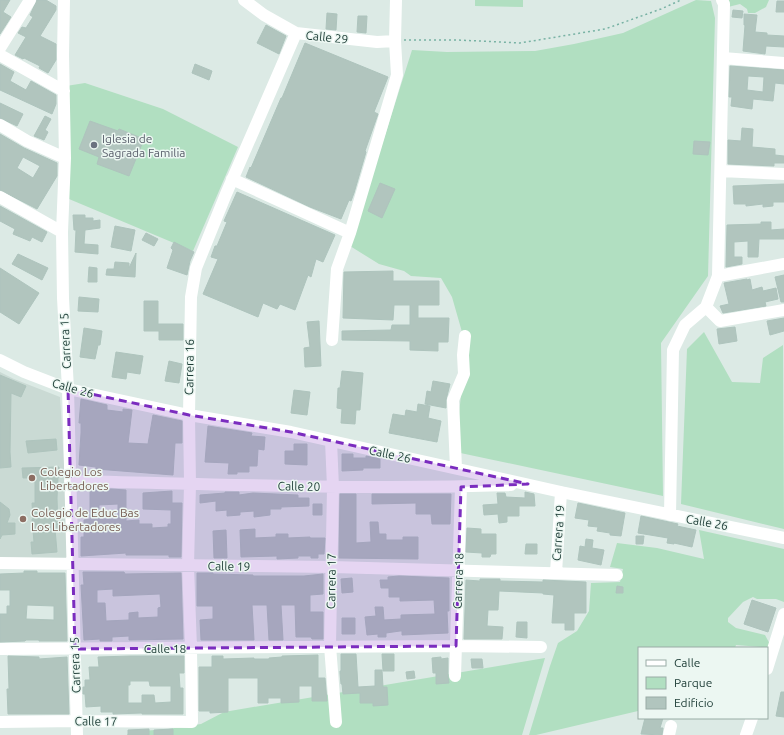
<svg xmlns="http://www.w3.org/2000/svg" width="784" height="735" font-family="Ubuntu,sans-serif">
  <rect width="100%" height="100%" fill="#dceae5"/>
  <path fill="#cadad4" d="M0,372L14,379L60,397L70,560L0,558Z"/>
  <path fill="#b1dfc1" d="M475,0H523V7L475,6Z
    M696,0L711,1L715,18L708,276L661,343L663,496L451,451L458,424L466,346L452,297L441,278L411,276L404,271L379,264L350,246L412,50L447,52L535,51L574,44L623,33Z
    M723,0H769L766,7L755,13H748L747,9L740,4L728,7Z
    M85,83L163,109L238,147L193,251L69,199L66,86Z
    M704,332L732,382L760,383L763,358L783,345L784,529L681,504L687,349Z
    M699,530L784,549V602L776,599H757L753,597L743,602L728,618V622L736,628L765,635L772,648L736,645L735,648H639L638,711L536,735H529L550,666L558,643L577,631L589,611L591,583L620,582L623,569L610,567L617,543L657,548L704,559Z
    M545,658L522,735H127L129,732L168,729L201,724L224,712Z"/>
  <path fill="#b1c5be" stroke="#aec4bd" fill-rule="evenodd" d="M0,0H10L3,12L11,17L0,34Z
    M37,0H46L56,6V10L40,36L56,44V60L48,73L39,68L40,66L24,58L23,59L15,55L26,37L18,33L22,27L26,28L33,17L30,15Z
    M777,1H784V12H776Z
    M733,10L743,11L742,18L732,17Z
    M327,13L337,14L336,30L326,29Z
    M744,14L757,15L755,32L767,33V35L784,36V47L766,46L765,54L743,51L745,25H744Z
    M358,16H367L366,33L357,32Z
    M266,25L286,36L279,54L257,43Z
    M305,43L388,77L374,112L378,114L365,151L366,152L354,193L351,201L349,200L341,219L310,207L246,177L250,167L251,168L281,98H282Z
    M0,64L14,72L10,81L26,90L31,81L56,95V104L52,114L0,90Z
    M195,64L212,71L209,80L192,73Z
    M730,66L784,70V84L775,83L773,101L753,99L752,109L731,106L732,97H729ZM748,76L764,77L763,92L747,90Z
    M0,103L23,114L17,126L0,118Z
    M45,116L51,119L45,130L48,132L44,140L34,136Z
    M90,121L118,131L119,129L144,139L129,176L97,164L99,157L79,149Z
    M742,128L753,129L752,147L775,149V155L784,156V163H774V166L728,164V140L741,141Z
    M0,134L24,148L57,163V176L37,209L0,190ZM23,157L40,166L33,178L17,168Z
    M694,141L710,142L708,155L693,154Z
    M380,183L395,189L382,218L368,211Z
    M784,184V202H773V206L763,207V204L746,206V204H734L733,186Z
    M237,192L335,235L323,262L316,259L311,277L308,275L295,310L280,304L277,309L263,303L258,317L203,294L218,259L211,257L215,246H217L227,222L224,221Z
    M0,206L47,232L42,242L32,237L30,241L13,234L15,229L0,221Z
    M73,215H85V218H93V221L100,220V228L85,230L84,244L98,245V254L75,252L76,230H74Z
    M761,222H771V230L784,229V239H759L758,257H748V241L734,242V257H742V264L726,267L727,225L761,224Z
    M115,226L135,230L131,251L111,247Z
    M146,233L158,239L154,246L142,240Z
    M174,242L194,252L190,261L187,275L167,268L173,250L171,248Z
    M136,253L135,277L106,275L107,269H114L115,262L129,263V268Z
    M18,254L48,268L42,280L12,264Z
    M89,267L97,268V282H88Z
    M0,268L39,293L19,324L0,312Z
    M393,271V281H439V305H418V318H449L448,342H438V351L410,350V341L342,340V331L391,330L392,325H410V305H394L393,320L343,318L344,272Z
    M784,275V302H781L775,277Z
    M747,279V280L750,279L752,290L762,287L763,291L776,288L778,299L765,302L766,306L723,313L720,306L729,304L724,283Z
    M79,297L99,299L98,312L78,311Z
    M144,301H158V324H183V340H159V331H144Z
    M784,318V331L770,335L767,321Z
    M319,321L321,366L305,367L304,348L310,347L307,322Z
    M735,327L737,341L719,344L717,329Z
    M84,328L102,331L100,345H98L95,359L80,357Z
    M116,352L143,356L140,374L127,372L126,379L112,377Z
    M169,361L182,364L179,383L165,381Z
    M342,371L363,373L360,410H356L355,424L341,423L342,409L337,408L338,388H340Z
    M0,375L26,386L21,397L11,393L10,452L11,467L0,468Z
    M433,381L450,384L446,400V408L425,404L427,391L431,392Z
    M294,390L310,392L307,415L291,413Z
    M81,399L107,405V410L123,412V409L132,410L128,443L148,444L153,415L182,421V443H175L173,475L96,469V467L79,465L81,433V423H79Z
    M418,404L430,406L428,418L441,421L437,442L389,433L393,414L405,416L406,410L417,412Z
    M208,426L252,433L251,436L265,437L264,450L258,449L257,466H249V472H237V474H228L229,463L205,462Z
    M56,439L57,450L28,453L26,441Z
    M294,444H307V465L285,464V451H294Z
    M342,454H353V458H366V456L380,459V468H363V470L342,471Z
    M59,467L60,477H58L57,498L58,529H55L57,552L32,554L31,542H34L32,519H33L32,503H35V478H23L22,468Z
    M111,489L126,490V521L139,520V524H152V528L168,527V524H171V510L143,509V493L172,491V503H182L181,557H169V555H126V553L81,556V537H84V520L90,519V491ZM118,504V519H99V505Z
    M225,492H239V495L253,493L298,495V498H309V506L281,507V509H270V515L254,517V511L240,512V515L227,516V510L216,511V501L200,503V495L225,493Z
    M525,492L534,494L535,506H519V516H507V522L499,523L498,514L484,515L483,505L498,504L497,493H505L506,497L525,498Z
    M340,494H356V543L371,542L370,522H378L379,534H386V540H403V537H418V559L339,558Z
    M372,494H451L450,524H432L431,514H416V503L372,504Z
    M0,502L9,509L10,515L7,523H15V534L2,535L0,539Z
    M578,503L625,513L621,536L610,535V533L597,531L598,527L588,526L589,520L575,518Z
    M313,504H322V515H313Z
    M641,516L678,524L677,526L696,530L692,547L674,543V544L667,543L668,538L638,533Z
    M467,528L481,529V534H496V554H491L490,557H482V553L466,552Z
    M255,529V538L276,537V534H288V538L310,537V538H325L324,554H318V558H311V556H298V558L277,559V556L241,557L240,530Z
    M226,530L227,558H214L213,531Z
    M636,536H644L643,544H636Z
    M586,539L593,540L592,548L604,550L601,565L578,560L580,546L585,547Z
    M526,544H537V554H525Z
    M24,571H37V573H65L67,641H39V640H26L25,641L0,642V614H7V606H10V590H0V574L24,573ZM27,605L54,606V620L26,619Z
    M83,572H124L125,574L181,573L183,639L129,640V636L112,637V641H100V639L84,640L81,585H84ZM113,589V596L160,594L161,607L158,608V617L138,618V612L129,613V620L106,621L105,603H97V590Z
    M197,573H213V574L253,575V576H304L323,574V594L310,595V612H323V639H312L311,637H296L295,605H281L283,640H269L267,605H252L254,640H201L200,620L213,619V606H197Z
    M399,576L449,578V611H447L448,633L402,635V631H400L386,633V637H378V634L367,635L365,617L376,616L375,607H383L384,620L401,619V615L435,614L434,600L400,601V597H389V588H381L380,580H388V577Z
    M352,578L353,592L342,593L341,579Z
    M480,579H500V581L543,582V580L586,582V613H574V630H565V623H552L554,595L543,594V593L499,591L498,610H488L487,626L503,627L502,639H464L466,580L480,581Z
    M617,586L623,587V593H616Z
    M752,600L776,608L768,632L744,624Z
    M342,618H355V634H342Z
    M517,622H527V638L516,637Z
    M341,654H356L358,687L375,686V670H382L383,687H387L388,705L373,706V703H360V693L343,694L342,684H341L340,673V671H341Z
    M382,654H394V671H383Z
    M318,655V678H325L327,701H312V686H299V702L281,703V698H268V703H258V678H228V712L210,713V711H199V667H212V656H223V659L254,658V659H269V658L282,657V656Z
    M8,656L39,657V659L67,657L69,714H8L7,689H9Z
    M131,656H184V673H179L180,688H183V714H142V713L113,714V712H101V706L86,707L85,694H83V687H85V680H90L89,667H99L98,657ZM130,681H149L150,686H171V702L155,703L154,695H142V703H128V685H130Z
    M441,657V659L448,658V676L449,683L436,684V673H433L432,658Z
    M471,659H482L483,668H472Z
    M414,671L415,678L407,679L406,672Z
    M781,692H784V717L776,716Z
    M645,718H663L660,728H663L662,735L641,734Z
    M149,729V735H128V730Z
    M173,729V735H154V730Z"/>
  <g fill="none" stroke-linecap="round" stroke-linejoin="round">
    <path stroke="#78b2a4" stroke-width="1.5" stroke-dasharray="2 3" stroke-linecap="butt" d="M404,40H458L520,43L605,29L661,9L681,0"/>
    <path stroke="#fff" stroke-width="12" d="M64,0L63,55L65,158L62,232L63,298L68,389L77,735
      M244,0L264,15L296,33L377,42L395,41
      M0,48L30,0
      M0,55L64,91
      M723,58L784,63
      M0,125L27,141L65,158
      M721,171L784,174
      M232,179L350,233
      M0,197L62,232
      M718,276L784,264
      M706,307L720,321L784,310
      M332,340L337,269L350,233L397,75L395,41L396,0
      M0,360L24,372L68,389L189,415L291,432L561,492L784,538
      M331,441L333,487L330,646L336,722
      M456,468L453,400L464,374L463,355L465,336
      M70,481C217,484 364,490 511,485
      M670,515L673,350L685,325L706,307L718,276L724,4L722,0
      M0,563L332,567L617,575
      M556,573L561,492
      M0,649L456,646L541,647
      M767,669L784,614
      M455,676L461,487
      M0,722L77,721L192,722L191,648L188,566L190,484L189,415L191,297L196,268L226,194L296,33
      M669,735L671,726
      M746,735L752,718"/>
  </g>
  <path fill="#7b2cbf" fill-opacity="0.2" stroke="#7b2cbf" stroke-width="3" stroke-dasharray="8 5" stroke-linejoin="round" d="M68,389L189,415L291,432L528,484L461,487L456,646L75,649Z"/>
  <circle fill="#6b7280" stroke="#ecf7f2" stroke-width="1.5" cx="94" cy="145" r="4"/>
  <g fill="#8d6e63" stroke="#ecf7f2" stroke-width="1.5">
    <circle cx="32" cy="478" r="4"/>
    <circle cx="23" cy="519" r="4"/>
  </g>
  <g text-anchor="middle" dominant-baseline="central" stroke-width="3" stroke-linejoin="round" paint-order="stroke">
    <g font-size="12" fill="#1c3b35" stroke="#ecf7f2">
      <text transform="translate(327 37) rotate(6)">Calle 29</text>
      <text transform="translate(65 341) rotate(-93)">Carrera 15</text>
      <text transform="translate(189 367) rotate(-89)">Carrera 16</text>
      <text transform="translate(73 388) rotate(16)">Calle 26</text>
      <text transform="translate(390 454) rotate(12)">Calle 26</text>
      <text transform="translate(299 486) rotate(1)">Calle 20</text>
      <text transform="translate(707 522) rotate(10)">Calle 26</text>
      <text transform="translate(558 533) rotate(-86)">Carrera 19</text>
      <text transform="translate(229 566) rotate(1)">Calle 19</text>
      <text transform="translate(331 581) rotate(-89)">Carrera 17</text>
      <text transform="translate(458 581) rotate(-88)">Carrera 18</text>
      <text x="165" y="648">Calle 18</text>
      <text transform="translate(75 665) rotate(-92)">Carrera 15</text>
      <text transform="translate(96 721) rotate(1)">Calle 17</text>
    </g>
    <g font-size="12" fill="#5b616d" stroke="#ecf7f2" text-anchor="start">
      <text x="102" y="138">Iglesia de<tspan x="102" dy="14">Sagrada Familia</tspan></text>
    </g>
    <g font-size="12" fill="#785e54" stroke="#ecf7f2" text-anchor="start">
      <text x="40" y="471">Colegio Los<tspan x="40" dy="14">Libertadores</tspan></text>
      <text x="31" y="512">Colegio de Educ Bas<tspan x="31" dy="14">Los Libertadores</tspan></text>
    </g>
  </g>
  <rect x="638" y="647" width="130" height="72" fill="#ecf7f2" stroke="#99aca6"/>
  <rect x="646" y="660" width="20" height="6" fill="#ffffff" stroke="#99aca6"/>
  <text x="674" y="667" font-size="12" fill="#1c3b35">Calle</text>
  <rect x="646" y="677" width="20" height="12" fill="#b1dfc1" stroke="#99aca6"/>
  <text x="674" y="687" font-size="12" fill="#1c3b35">Parque</text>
  <rect x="646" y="697" width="20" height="12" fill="#b1c5be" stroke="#99aca6"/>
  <text x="674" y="707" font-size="12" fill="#1c3b35">Edificio</text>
</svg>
